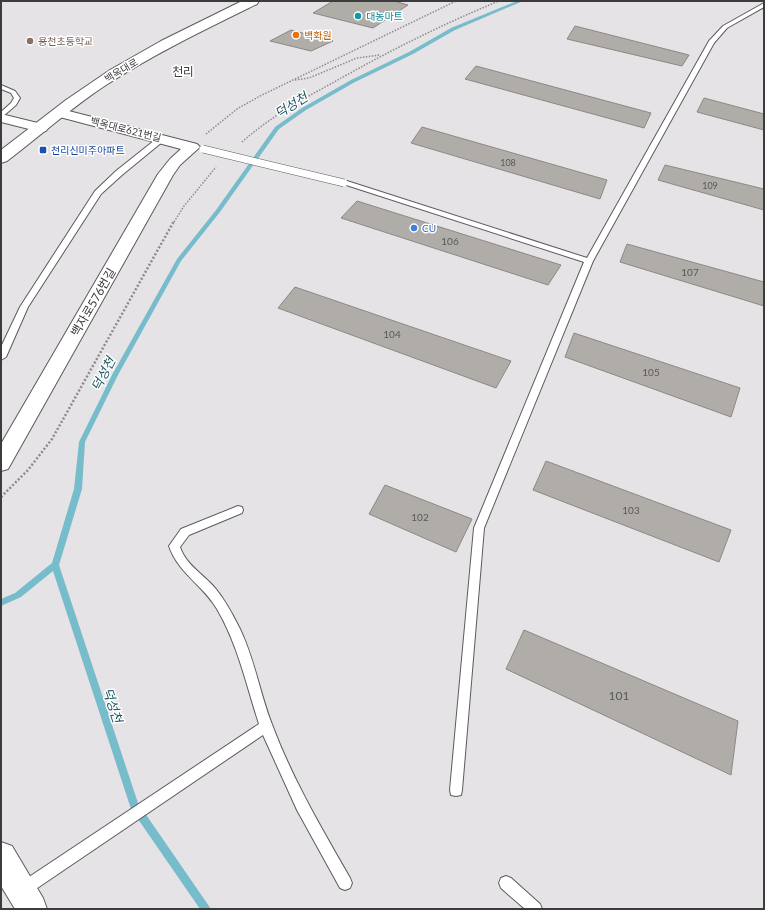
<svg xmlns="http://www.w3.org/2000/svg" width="765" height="910" font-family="Lato,'Noto Sans KR',sans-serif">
  <rect width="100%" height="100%" fill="#e6e3e7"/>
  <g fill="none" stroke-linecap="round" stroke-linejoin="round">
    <path fill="#77bccb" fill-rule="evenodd" d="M517,1H523L455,30L413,54L355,82L306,110L279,129L220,212L181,261L118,375L85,442L82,489L59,565L138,803L211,909H200L131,809L53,571L21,597L1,606V599L15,593L52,563L74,489L79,442L112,375L177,259L216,210L275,127L302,108L351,80L409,52L451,28Z"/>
  </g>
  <path fill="#b0ada9" stroke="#8b8885" d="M333,1H394L408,5L373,28L313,13Z
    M575,26L689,55L682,66L567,39Z
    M291,30L333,41L311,51L270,41Z
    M476,66L651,113L644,128L465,79Z
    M704,98L764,114V130L697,112Z
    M422,127L607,180L600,199L411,143Z
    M665,165L764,189V210L658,180Z
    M357,201L561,265L548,285L341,218Z
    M627,244L764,282V306L620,262Z
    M295,287L511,361L496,388L278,308Z
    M574,333L740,388L731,417L565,357Z
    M546,461L731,530L719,562L533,490Z
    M385,485L472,519L456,552L369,514Z
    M524,630L738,721L731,775L506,669Z"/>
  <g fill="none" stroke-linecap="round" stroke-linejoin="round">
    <defs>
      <path id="service" d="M764,3V7L727,28L714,43L593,261L484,528L462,790L461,795L456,796L451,795L450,790L474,528L584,262L340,183L341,181H347L587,258L709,41L723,26Z
        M1,85L15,91L20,98L16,105L1,118V112L11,103L14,98L11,93L1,89Z
        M160,136H163L167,138L122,175L101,194L28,307L6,357L1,360V347L20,307L95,191L116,171Z
        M238,506L242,507L243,510L242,513L189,535L180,547C186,565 203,574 215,588C225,600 233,615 240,629C255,660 260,695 273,727C293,780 322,829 350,878L352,883L350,888L345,890L340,888L297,810L263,735L27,895L22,897L17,895L15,890L17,885L259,724C246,684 238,645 217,609C203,585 178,573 169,546L181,529Z
        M506,876L511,878L540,904L542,909H525L501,888L499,883L501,878Z"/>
      <path id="minor" d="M61,109L197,144L200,147L180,165L173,175L8,469L1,471V444L158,174L170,159L181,149L56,116L54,113L56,110Z
        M1,114L46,125L48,128L46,131L41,132L1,122Z"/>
      <path id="secondary" d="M242,1H259L257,4C206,29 154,54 106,85C71,108 40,136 7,161L1,163V150L66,100L110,70L161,41Z
        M1,842L12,846L43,898L47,909H15L1,886Z"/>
    </defs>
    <use href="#service" stroke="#5c5a5d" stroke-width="2"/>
    <use href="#minor" stroke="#5c5a5d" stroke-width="2"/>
    <use href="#secondary" stroke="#5c5a5d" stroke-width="2"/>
    <path stroke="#8c8a8d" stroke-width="1.5" stroke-dasharray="1.5 1.5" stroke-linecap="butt" d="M295,80L309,78L357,58L380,55
      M206,134L237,109L260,96L456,1
      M242,142C270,117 303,99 336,81C389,51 443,24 499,1
      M174,222L184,206L216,167"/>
    <path stroke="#8c8a8d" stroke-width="2.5" stroke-dasharray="2 2" stroke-linecap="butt" d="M1,497L28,470L52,439L174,221"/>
    <use href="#service" fill="#fff" fill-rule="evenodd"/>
    <use href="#minor" fill="#fff" fill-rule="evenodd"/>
    <use href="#secondary" fill="#fff" fill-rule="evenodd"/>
    <defs>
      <path id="service-bridge" d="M203,149L344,183"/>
    </defs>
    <use href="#service-bridge" stroke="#5c5a5d" stroke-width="8" stroke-linecap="butt"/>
    <use href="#service-bridge" stroke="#fff" stroke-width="7"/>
  </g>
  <circle fill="#0f9aa8" stroke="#fff" stroke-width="1.5" cx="358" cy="16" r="4"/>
  <circle fill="#e8710a" stroke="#fff" stroke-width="1.5" cx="296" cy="35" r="4"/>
  <circle fill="#8d6e63" stroke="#fff" stroke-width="1.5" cx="30" cy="41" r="4"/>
  <rect fill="#1a4fb4" stroke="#fff" stroke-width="1.5" x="39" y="146" width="8" height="8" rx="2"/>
  <circle fill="#3f7fe0" stroke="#fff" stroke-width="1.5" cx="414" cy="228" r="4"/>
  <g text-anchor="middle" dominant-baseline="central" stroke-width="3" stroke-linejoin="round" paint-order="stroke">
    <g font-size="9" fill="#5a5858">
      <text x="508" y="162">108</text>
      <text x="710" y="185">109</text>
    </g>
    <g font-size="10" fill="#0d838f" stroke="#fff" text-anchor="start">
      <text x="366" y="16">대농마트</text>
    </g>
    <g font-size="10" fill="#c56008" stroke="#fff" text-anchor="start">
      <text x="304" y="35">백화원</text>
    </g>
    <g font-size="10" fill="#785e54" stroke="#fff" text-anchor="start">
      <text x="38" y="41">용천초등학교</text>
    </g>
    <g font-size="10" fill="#3d3c3d" stroke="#fff">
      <text transform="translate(121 70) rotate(-31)">백옥대로</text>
      <text transform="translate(126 129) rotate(14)">백옥대로621번길</text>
    </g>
    <g font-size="10" fill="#164399" stroke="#fff" text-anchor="start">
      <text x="51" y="150">천리신미주아파트</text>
    </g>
    <g font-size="10" fill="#366cbe" stroke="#fff" text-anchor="start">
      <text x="422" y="228">CU</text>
    </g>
    <g font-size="10" fill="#5a5858">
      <text x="450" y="241">106</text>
      <text x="690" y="272">107</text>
      <text x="392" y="334">104</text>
      <text x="651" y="372">105</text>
      <text x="631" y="510">103</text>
      <text x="420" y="517">102</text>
    </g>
    <g font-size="12" fill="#3d3c3d" stroke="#fff">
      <text x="183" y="71">천리</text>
    </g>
    <g font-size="12" fill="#3d3c3d" stroke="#fff">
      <text transform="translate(93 302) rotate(-60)">백자로576번길</text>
    </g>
    <g font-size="12" fill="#5a5858">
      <text x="619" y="695">101</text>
    </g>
    <g font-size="13" font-style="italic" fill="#19545f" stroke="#fff">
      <text transform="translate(291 105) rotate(-32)">덕성천</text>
      <text transform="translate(103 374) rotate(-63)">덕성천</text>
      <text transform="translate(113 705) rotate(72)">덕성천</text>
    </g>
  </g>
  <rect width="765" height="910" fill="none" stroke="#3d3c3d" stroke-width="4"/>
</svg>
